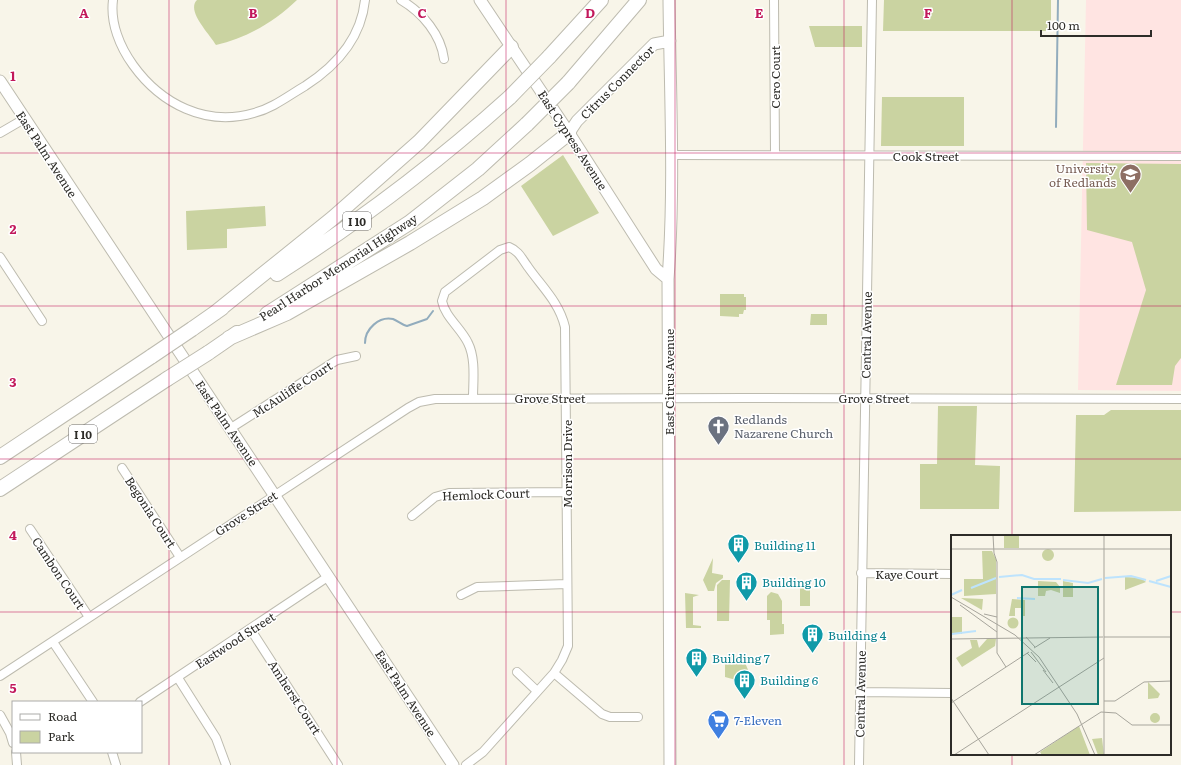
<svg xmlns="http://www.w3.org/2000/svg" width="1181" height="765" font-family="Literata,serif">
  <rect width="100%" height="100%" fill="#f8f5e9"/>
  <path fill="#ffe4e2" d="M1086,0H1181V391L1078,390Z"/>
  <path fill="#cad3a1" d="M197,0H297C274,22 247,38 216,45C209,33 186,11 197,0Z
    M884,0H1051V31H883Z
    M809,26H862V47H815Z
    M882,97H964V146H881Z
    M563,155L599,213L553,236L521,186Z
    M1086,163L1181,164V358L1175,366L1172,385H1116L1146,290L1132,242L1087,230Z
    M265,206L266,226L227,229V248L187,250L186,211Z
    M720,294H744V297H746V310H744L743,314H739V317L720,316Z
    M811,314H827V325H810Z
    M938,406H977L975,465L1000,466L999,509H920V464H937Z
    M1111,410H1181V511L1074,512L1076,415H1104Z
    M713,558L712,573L723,575V578L716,583L714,591H708L703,580Z
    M722,580H730L729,621H717V585Z
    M800,581H810V606H800Z
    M771,592L778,594L782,601V624H784V634L770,635V620H767V596Z
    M685,593L699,595L693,597V625L701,626V628H686Z
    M733,655C744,657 745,663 749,672L736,680L725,677V656Z"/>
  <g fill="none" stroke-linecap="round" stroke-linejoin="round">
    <path stroke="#92acbd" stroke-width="2" d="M1056,127L1058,0
      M365,343C365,329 379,316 393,319C398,321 402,325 407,326L427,319L433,311"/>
    <defs>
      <path id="street" d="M113,0C110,23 120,47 133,65C161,104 206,127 254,113C273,108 288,96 305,86C336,66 361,39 365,0
        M401,0C423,13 441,35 444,59
        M774,0L775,154
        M0,133L24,119
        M671,155L1181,156
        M0,257L42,321
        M231,428L337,360L356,356
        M122,468L180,557
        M412,516L435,497L449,493L567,492
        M30,529L89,617
        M861,573L952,574
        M461,595L477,587L567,584
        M251,630L338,765
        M53,642L93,702
        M517,672L537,691
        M554,673L602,714L610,717H638
        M0,676L408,408L419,402L435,399L746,398L1181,399
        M178,678L216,738L226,765
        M860,692L952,693
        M140,702L329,576
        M0,715L10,733L13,743
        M16,752L17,765
        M112,752L116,765
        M466,765L483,752L554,673L562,660L568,646L565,327C559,302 542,287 528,267C522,259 519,251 509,247L500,250L445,292L442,301C445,317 461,328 468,343C476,359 473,381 473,399
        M859,765L872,0"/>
      <path id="secondary" d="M480,0L569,133L638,241L656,269L668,279
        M669,0C670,93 675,186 668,279L670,765
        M0,81L453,765
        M569,133L577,121L654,44L670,41"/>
      <path id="highway" d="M549,57L601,0
        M568,83L639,0
        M277,274C360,221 437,163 510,97
        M215,313L333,218L419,142L511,47
        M267,314L409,223L478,169L527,124
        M192,329L222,308
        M229,338L287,313L410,243L483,198L530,164L569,133
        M208,353L237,333
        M0,457L152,356
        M0,489L167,379"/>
    </defs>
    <use href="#street" stroke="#bdbbaf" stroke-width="10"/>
    <use href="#secondary" stroke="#bdbbaf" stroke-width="13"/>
    <use href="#highway" stroke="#bdbbaf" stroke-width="16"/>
    <use href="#street" stroke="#fff" stroke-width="8"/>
    <use href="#secondary" stroke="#fff" stroke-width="11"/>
    <use href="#highway" stroke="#fff" stroke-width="14"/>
    <defs>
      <path id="highway-bridge" d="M510,97L549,57
        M527,124L568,83
        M152,356L192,329
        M167,379L208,353"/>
    </defs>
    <use href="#highway-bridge" stroke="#bdbbaf" stroke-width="16" stroke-linecap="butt"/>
    <use href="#highway-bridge" stroke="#fff" stroke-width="14"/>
  </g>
  <path fill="none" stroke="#c2185b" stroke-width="1" stroke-opacity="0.55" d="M169,0V765M337,0V765M506,0V765M675,0V765M844,0V765M1012,0V536M0,153H1181M0,306H1181M0,459H1181M0,612H952M1170,612H1181M1012,754V765"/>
  <defs>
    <symbol id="university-pin" viewBox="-11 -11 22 30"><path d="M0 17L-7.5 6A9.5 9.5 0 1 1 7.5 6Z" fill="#8d6e63" stroke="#fff"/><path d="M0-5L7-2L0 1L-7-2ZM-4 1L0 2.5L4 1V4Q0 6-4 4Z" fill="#fff"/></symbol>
    <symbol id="church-pin" viewBox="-11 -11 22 30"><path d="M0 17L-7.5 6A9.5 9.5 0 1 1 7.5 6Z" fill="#6b7280" stroke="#fff"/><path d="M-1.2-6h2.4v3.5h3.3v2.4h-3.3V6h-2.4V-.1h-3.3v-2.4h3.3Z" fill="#fff"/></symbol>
    <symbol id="building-pin" viewBox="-11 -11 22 30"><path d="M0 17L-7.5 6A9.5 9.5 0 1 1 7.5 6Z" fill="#0f9aa8" stroke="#fff"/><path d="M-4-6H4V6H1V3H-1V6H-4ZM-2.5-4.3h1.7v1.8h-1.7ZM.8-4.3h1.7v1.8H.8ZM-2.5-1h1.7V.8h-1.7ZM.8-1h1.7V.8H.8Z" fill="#fff"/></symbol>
    <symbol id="supermarket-pin" viewBox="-11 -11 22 30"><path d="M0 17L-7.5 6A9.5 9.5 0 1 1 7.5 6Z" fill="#3f7fe0" stroke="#fff"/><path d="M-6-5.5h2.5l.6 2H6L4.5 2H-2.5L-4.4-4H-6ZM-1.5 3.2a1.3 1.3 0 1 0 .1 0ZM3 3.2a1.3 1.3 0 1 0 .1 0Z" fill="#fff"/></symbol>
  </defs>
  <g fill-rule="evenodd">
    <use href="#university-pin" x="1118" y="162" width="25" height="34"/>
    <use href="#church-pin" x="706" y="414" width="25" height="34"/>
    <use href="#building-pin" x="726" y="532" width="25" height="34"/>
    <use href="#building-pin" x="734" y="570" width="25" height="34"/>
    <use href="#building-pin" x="800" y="622" width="25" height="34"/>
    <use href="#building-pin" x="684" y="646" width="25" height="34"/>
    <use href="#building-pin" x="732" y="668" width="25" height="34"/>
    <use href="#supermarket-pin" x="706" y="708" width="25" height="34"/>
  </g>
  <g text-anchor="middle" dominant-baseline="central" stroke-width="3" stroke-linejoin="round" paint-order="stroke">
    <g fill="#fff" stroke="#6c6b68" stroke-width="1">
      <rect x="343" y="212" width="28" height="18" rx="3"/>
      <rect x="69" y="425" width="28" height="18" rx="3"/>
    </g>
    <g font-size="11" font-weight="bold" fill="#2d2c28">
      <text x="357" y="221">I 10</text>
      <text x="83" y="434">I 10</text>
    </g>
    <g font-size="12" fill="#2d2c28" stroke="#fff">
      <text transform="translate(775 77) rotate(-90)">Cero Court</text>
      <text transform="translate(617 82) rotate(-45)">Citrus Connector</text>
      <text transform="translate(573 140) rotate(57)">East Cypress Avenue</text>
      <text transform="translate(47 154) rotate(57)">East Palm Avenue</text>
      <text x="926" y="156">Cook Street</text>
      <text transform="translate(338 267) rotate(-33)">Pearl Harbor Memorial Highway</text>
      <text transform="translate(866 335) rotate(-89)">Central Avenue</text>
      <text transform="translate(669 382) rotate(-90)">East Citrus Avenue</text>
      <text transform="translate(292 389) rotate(-33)">McAuliffe Court</text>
      <text x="550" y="398">Grove Street</text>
      <text x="874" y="398">Grove Street</text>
      <text transform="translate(227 423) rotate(56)">East Palm Avenue</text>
      <text transform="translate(567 464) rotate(-90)">Morrison Drive</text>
      <text transform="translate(486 494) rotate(-2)">Hemlock Court</text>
      <text transform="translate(151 512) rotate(57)">Begonia Court</text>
      <text transform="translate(246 513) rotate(-33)">Grove Street</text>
      <text transform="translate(59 573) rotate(56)">Cambon Court</text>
      <text x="907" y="574">Kaye Court</text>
      <text transform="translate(235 640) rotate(-33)">Eastwood Street</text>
      <text transform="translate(406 693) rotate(57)">East Palm Avenue</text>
      <text transform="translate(860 694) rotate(-89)">Central Avenue</text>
      <text transform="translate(295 697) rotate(57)">Amherst Court</text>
    </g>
    <g font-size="12" fill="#785e54" stroke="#fff" text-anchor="end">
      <text x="1116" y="168">University<tspan x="1116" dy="14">of Redlands</tspan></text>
    </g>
    <g font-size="12" fill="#5b616d" stroke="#fff" text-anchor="start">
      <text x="734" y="419">Redlands<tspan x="734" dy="14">Nazarene Church</tspan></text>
    </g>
    <g font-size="12" fill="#0d838f" stroke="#fff" text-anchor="start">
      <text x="754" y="545">Building 11</text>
      <text x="762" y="582">Building 10</text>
      <text x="828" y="635">Building 4</text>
      <text x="712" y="658">Building 7</text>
      <text x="760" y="680">Building 6</text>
    </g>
    <g font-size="12" fill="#366cbe" stroke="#fff" text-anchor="start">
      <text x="734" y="720">7-Eleven</text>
    </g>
  </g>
  <g transform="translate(951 535)">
    <rect width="220" height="220" fill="#f8f5e9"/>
    <path d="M53,0H68V13H53ZM91 20a6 6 0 1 1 12 0a6 6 0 1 1-12 0ZM31,16H41L45,24V59L13,61V44H32ZM174,42L190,43L195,47L174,55ZM87,46L105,47L109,52V58L100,55L95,56L94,61H87ZM112,46L122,48V62H112ZM10,63L32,64L31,75ZM61,64L74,65V81H71V73H64V81H58ZM0,82H11V99H0ZM56.5 88a5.5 5.5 0 1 1 11 0a5.5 5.5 0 1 1-11 0ZM36,104H45L44,111L11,132L5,123L21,113L19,105H26L28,113ZM197,147L209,159L207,163L197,164ZM199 183a5 5 0 1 1 10 0a5 5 0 1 1-10 0ZM128,191L139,220H91L89,217ZM151,203L153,220H147L141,204Z" fill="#cad3a1"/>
    <path fill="none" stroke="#bde3fd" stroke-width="2" d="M48,42L71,40L83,44H110M154,43L180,41L195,45M112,45L137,48L151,44M198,46L220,52M205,46L220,41M20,53L45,43M0,60L11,55M66,63L84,64M1,99L25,96"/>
    <path fill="none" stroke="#a7a59c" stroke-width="1" d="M42,0L43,18L46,27V82M153,0V220M0,14H220M0,62L64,100L88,122L126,179L144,220M9,70L46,97M33,79L46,82M46,82V118L55,132M75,102L84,112M153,102H220M0,104L152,102M83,113L99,103M80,117L95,137M76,118L85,127M92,135L102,148M0,163L38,220M153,166H164L193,147L220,146M0,168L78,117M3,220L153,123M83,220L150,177L165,178L181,190H220"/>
    <path fill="#0f766e" fill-opacity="0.15" stroke="#0f766e" stroke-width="2" d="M71,52H147V169H71Z"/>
    <rect width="220" height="220" fill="none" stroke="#2d2c28" stroke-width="2"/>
  </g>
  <g font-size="13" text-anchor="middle" font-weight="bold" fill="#c2185b" stroke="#fff" stroke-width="3" stroke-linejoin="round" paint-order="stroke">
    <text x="84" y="18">A</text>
    <text x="253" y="18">B</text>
    <text x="422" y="18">C</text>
    <text x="590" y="18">D</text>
    <text x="759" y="18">E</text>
    <text x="928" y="18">F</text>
    <text x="13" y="81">1</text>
    <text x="13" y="234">2</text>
    <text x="13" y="387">3</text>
    <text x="13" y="540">4</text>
    <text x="13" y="693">5</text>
  </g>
  <rect x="12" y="701" width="130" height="52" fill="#ffffff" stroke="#ababa9"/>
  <rect x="20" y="714" width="20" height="6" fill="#ffffff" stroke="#ababa9"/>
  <text x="48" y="721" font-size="12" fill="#2d2c28">Road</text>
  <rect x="20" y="731" width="20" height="12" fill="#cad3a1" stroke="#ababa9"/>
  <text x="48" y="741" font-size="12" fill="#2d2c28">Park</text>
  <path d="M1041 30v6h110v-6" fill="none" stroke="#2d2c28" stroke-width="2"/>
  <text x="1047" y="30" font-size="12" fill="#2d2c28" stroke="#ffffff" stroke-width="3" paint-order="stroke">100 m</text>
</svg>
